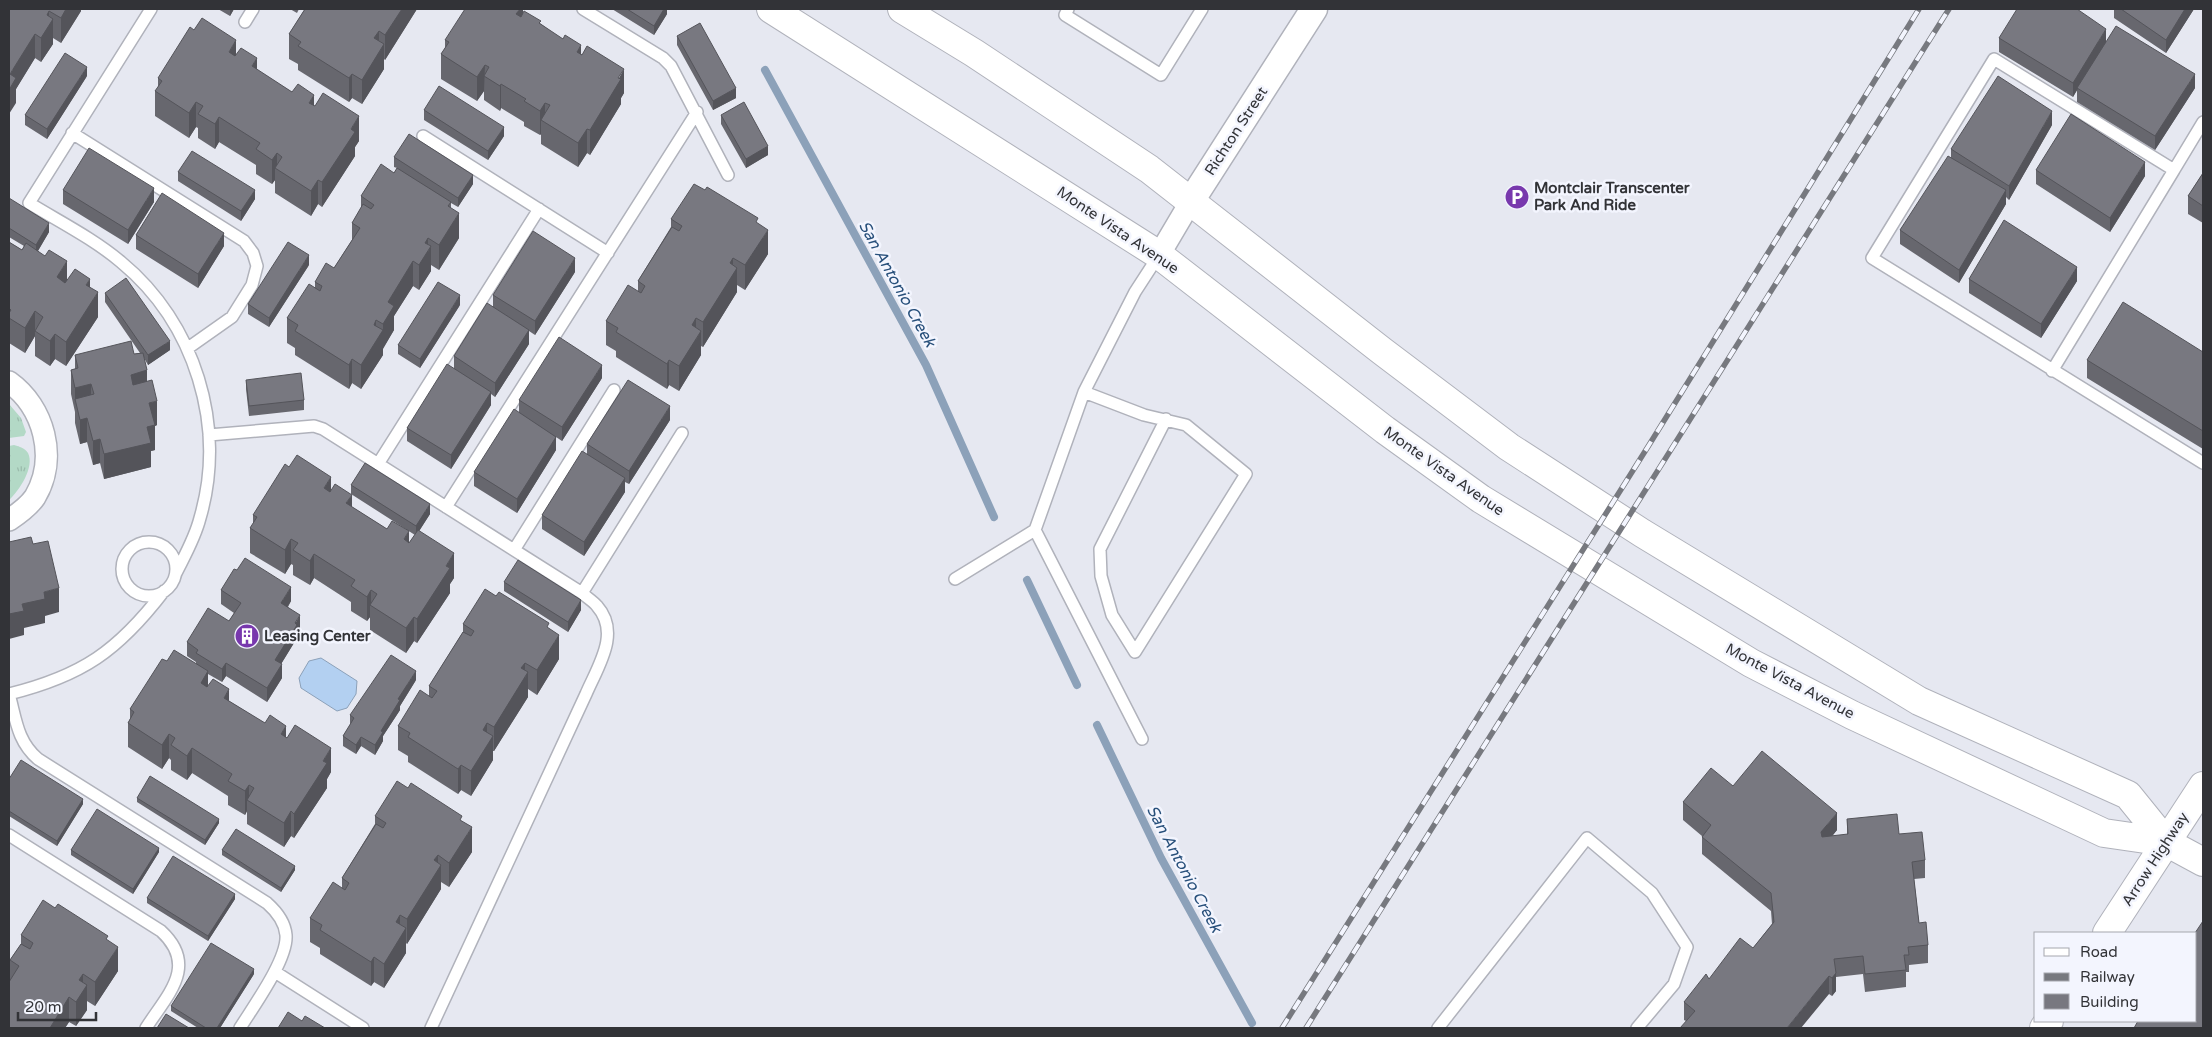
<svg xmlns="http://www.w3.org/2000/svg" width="2212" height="1037" font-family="'Varela Round',sans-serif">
  <defs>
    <pattern id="grass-tufts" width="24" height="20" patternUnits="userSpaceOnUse" patternTransform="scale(1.25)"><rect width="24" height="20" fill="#b3d9c6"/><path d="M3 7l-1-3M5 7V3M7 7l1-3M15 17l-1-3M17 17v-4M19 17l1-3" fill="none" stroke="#9abbab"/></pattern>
  </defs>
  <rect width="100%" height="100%" fill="#e6e8f1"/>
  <path fill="url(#grass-tufts)" d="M9,404L21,418L26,432L24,436L9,438Z
    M14,445C18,446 25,448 28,453C35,467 19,491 9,500V446Z"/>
  <path fill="#b3d0f1" stroke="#8ca1b9" d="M321,658L357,681L356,694L347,708L337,711L301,688L299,678L309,661Z"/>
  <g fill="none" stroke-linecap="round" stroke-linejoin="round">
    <path stroke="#8ca1b9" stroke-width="8" d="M765,70L926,365L994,517
      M1027,580L1077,685
      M1097,725L1161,858L1252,1023"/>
    <defs>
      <path id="service" d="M151,9L29,203C60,222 94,239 121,262C195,323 227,426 200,518C195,538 185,555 176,573
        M583,9L663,58L671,66L728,175
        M1068,9L1065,15L1161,75L1202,9
        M245,22L253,9
        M2203,122L2174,170L1994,59L1872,258L2203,463
        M72,133L244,241L253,253L257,266L252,285L232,317L188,348
        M423,136L608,253
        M2052,371L2174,170
        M1084,392L1144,415L1186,425L1246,474L1135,652L1112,615L1101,576L1100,549L1166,419
        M209,435L314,426L323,429L582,593C586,597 593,601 597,606C621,633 598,666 586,694L431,1028
        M378,464L539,209
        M446,507L697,112
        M1035,530L1142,739
        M122 569a27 27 0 1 1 54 0a27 27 0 1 1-54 0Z
        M514,550L614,390
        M955,579L1035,530L1084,392L1135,292L1159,255
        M582,593L682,433
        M9,694C16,719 17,741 38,759L267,903C276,911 285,923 286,935C288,959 253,1007 240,1028
        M9,694C82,676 118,651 164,591
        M9,835L161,931C199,966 167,995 146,1028
        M275,972L363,1028
        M1438,1028L1587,838L1652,893L1687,947L1674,984L1637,1028"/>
      <path id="minor" d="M1159,255L1191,201
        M9,382C44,407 58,458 35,497C29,506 18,514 9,520"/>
      <path id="tertiary" d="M1191,201L1314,9"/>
      <path id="primary" d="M771,9L1159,255L1385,430L1481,499L1751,663L1852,715L2104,833L2166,842L2203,862
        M902,9L974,53L1149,169L1382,351L1509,447L1642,533L1919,701L2128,795L2166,842
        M2107,933L2203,786
        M2044,1028L2049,1021"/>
    </defs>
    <use href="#service" stroke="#b0b2bb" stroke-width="14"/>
    <use href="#minor" stroke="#b0b2bb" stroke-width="24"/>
    <use href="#tertiary" stroke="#b0b2bb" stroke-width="29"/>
    <use href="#primary" stroke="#b0b2bb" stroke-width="30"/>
    <use href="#service" stroke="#fff" stroke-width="11"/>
    <use href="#minor" stroke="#fff" stroke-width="21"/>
    <use href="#tertiary" stroke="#fff" stroke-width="26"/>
    <use href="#primary" stroke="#fff" stroke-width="28"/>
    <defs>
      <path id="rail" d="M1282,1028L1649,445L1919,9
        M1306,1028L1949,9"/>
    </defs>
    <use href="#rail" stroke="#77797f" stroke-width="5.5"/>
    <use href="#rail" stroke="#f3f5fe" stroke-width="4" stroke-dasharray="11" stroke-linecap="butt"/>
  </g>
  <path fill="#67676e" d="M9,9H81V11L61,43L53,38V44L41,62L35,58L16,89V103Z
    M218,9H234L230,16Z
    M290,9H299L297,13Z
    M305,9H417L385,60L384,59V69L362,104L352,98L349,102L298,70V64L289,59V34Z
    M523,9V13L541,24L581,54L624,93L621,98V104L590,155L587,153L578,167L541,144V134L540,135L524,126V122L501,108L500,111L484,100V91L477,101L441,79V54L445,48V40Z
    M612,9H667V14L654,35Z
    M2114,9H2194L2166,53L2114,18Z
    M677,36L736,98L713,110L677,45Z
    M1999,38L2106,42L2195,88L2155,150L2077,102V89L2073,97L1999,52Z
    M236,54L257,70L314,106L359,141L355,147V156L322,207L318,204L311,216L275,193V180L272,184L256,174V165L219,142L215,149L198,138V128L196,127L189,138L155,116V91L158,88V78Z
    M87,76L47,139L25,125V115Z
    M424,110L504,136L488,160L424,120Z
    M721,115L768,155L746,168L721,124Z
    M2052,125L2009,200L2006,197V204L1959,283L1900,244V230L1951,158V149Z
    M394,157L473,184L458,207L451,203V208L459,238L439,270L431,265V271L419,290L413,286L394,316V330L383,348V355L361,389L352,383L349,389L295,355V348L287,343V318L315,288V282L334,268L352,240V223L361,208V196L394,173L397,168L394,167Z
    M2036,170L2145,176L2110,232L2036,184Z
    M178,172L255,199L241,221L178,181Z
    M2203,173V223L2188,214V196Z
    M63,190L154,202L128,244L63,204Z
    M9,198L49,232L38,251L67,280L90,287L98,317L66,366L55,359L50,366L35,356V336L25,353L9,343V242L22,250L24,246L9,237Z
    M671,219L758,224L768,254L745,290L737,285V292L703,347L701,346V355L679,391L669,385L667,389L616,357V351L606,345V321L638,291V281L671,227Z
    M136,235L224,246L198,288L136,249Z
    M309,265L269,327L248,314V304Z
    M575,272L535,335L529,331V344L495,397L491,394V405L451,469L407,441V428L454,368V356L493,307V295Z
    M1969,279L2077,281L2041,338L1969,293Z
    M105,293L170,350L148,365L144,358L147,381L157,425L155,426V450L151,451V467L104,479L100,463L93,465L87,442L80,444L75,423V412L71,394V370L75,369V355L134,354L140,353L105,302Z
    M460,305L420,368L398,354V345Z
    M2203,352V449L2087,378V360Z
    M602,378L562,441L556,437V450L517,513L474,486V472L519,413V400Z
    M246,380L304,400V410L249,416L246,389Z
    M670,420L629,484L625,482V492L584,556L542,529V515L587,454V444Z
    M351,485L430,514L419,531L454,578L450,584V593L417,643L414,641L406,653L370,630V617L367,621L351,611V602L314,578L310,585L293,575V565L291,564L285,574L250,553V528L253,524V515L331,491L352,507L409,543L415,535L351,494Z
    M504,582L581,610L568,632L504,591Z
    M221,590L291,601L288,607L300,628L297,634V638L281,664L282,678L267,702L226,676L222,682L208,674V686L229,701L286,737L331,772L327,779V788L294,838L291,836L284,847L247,824V811L245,815L228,805V796L192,773L187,780L171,770V760L169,758L162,769L128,747V723L130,719V709L167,661L196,664V662L187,656V642L229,621L234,613L221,604Z
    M463,624L549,629L559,659L537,695L528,689V697L494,751H493V760L471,796L461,790L458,794L408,762V756L398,750V726L429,696V686L463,632Z
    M416,680L400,706V710L383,736V741L375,755L361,746L356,754L343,746V736L350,725V715Z
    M9,779L83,804L57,846L9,816Z
    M1733,786L1837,830L1832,836L1847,835V819L1899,834L1925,860V878L1914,879L1919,923L1928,945V963L1909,965V972H1906V987L1865,992L1863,974L1836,977V991L1832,996L1829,994L1686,1021L1684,1020V1002L1753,948L1772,924L1771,911L1702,854V836L1683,820V802Z
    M137,798L219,823L205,845L137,802Z
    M375,816L462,821L472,852L449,887L441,882V889L407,944L406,943V953L384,988L374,982L371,986L320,954V948L310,942V918L342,888V878L375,824Z
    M71,850L159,852L133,894L71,855Z
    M222,850L295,870L281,892L222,855Z
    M147,898L235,899L208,941L147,903Z
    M21,935L108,941L118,971L95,1006L87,1001V1010L76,1026L69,1022L65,1028H9L10,960L21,944Z
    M254,974L220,1028H198L171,1011V1006Z"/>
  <path fill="#54545a" d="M66,9H81V11L61,43V18Z
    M230,9H234L230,16Z
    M402,9H417L385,60V35Z
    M520,9H523V28L516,14Z
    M664,9H667V14L654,35V26Z
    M2185,9H2194L2166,53V40Z
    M49,11V25L53,19V44L41,62V38L47,15Z
    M2106,29V43L2073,97V83Z
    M379,31V53L384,44V69L362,104V80L374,38Z
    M35,34V58L16,89V103L9,114V90L10,74Z
    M236,40V65L229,52Z
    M581,45V70L577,52Z
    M257,58V82L252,66Z
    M485,65L484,91L477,101V77Z
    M87,67V76L47,139V129Z
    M624,69V93L621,98V104L590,155V130Z
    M352,74V98L349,102V78Z
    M2195,74V88L2155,150V136Z
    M501,84V108L500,111V86Z
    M736,88V98L713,110V101Z
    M314,95V119L309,103Z
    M196,102V127L189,138V113Z
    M545,103V122L541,120V134L540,135V111Z
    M2052,111V125L2009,200V186Z
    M359,116V141L355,147V156L322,207V182L351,129Z
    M219,117V142L215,149V124Z
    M504,127V136L488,160V151Z
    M587,129V153L578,167V143Z
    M768,146V155L746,168V159Z
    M277,153V169L275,168V180L272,184V160Z
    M2145,162V176L2110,232V218Z
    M473,175V184L458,207V198Z
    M318,180V204L311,216V191Z
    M154,188V202L128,244V230Z
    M255,190V199L241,221V211Z
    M2006,190V204L1959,283V270Z
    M459,213V238L439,270V245Z
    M49,223V232L36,254V245Z
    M768,230V254L745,290V265Z
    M224,233V246L198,288V274Z
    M428,238V252L431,246V271L419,290V265L425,243Z
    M309,255V265L269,327V318Z
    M575,258V272L535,335V321Z
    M733,258V273L737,268V292L703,347V322L730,263Z
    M67,261V286L57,277Z
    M413,261V286L394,316V330L383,349V324L388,302Z
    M2077,267V281L2041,338V324Z
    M90,279V303L86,285Z
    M98,292V317L66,366V342Z
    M460,295V305L420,368V359Z
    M35,311V336L25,353V328Z
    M696,318V340L701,331V355L679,391V366L692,325Z
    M376,320V340L383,330V355L361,389V365L374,325Z
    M529,330V344L495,397V383Z
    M55,334V359L50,366V341Z
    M170,341V350L148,365V355Z
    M352,359V383L349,389V365Z
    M669,360V385L667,389V364Z
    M602,365V378L562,441V427Z
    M147,370V395L131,400V375Z
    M91,384V409L75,399V413V388Z
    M491,392V405L451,469V455Z
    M157,401V425L155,426V450L151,451V467L104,479V454L147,427L149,403Z
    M670,406V420L629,484V471Z
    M87,418V442L80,444V420Z
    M556,437V450L517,513V499Z
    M100,439V463L93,465V441Z
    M331,477V501L324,488Z
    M625,478V492L584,556V542Z
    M352,495V519L346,503Z
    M430,504V514L416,536V526Z
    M409,531V556L404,539Z
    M291,539V564L285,574V550Z
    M454,553V578L450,584V593L417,643V619L446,566Z
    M314,554V578L310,585V561Z
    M291,587V601L281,616V603Z
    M59,588V612L45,616V623L24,628V635L9,639V614L22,604L44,592Z
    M371,590V606L370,605V617L367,621V597Z
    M581,600V610L568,632V622Z
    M300,615V628L297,634V638L275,674V660Z
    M414,617V641L406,653V628Z
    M559,635V659L537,695V670Z
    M226,663V676L222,682V669Z
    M525,663V678L528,672V697L494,751V727L521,668Z
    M282,664V678L267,702V688Z
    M208,671V696L201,683Z
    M416,671V680L400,706V710L383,736V741L375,755V745L381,731L398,699Z
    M229,689V714L224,698Z
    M487,723V745L493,736V760L471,796V771L483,730Z
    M286,726V751L281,734Z
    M169,734V758L162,769V745Z
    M361,737V746L356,754V745Z
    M192,748V773L187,780V756Z
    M331,748V772L327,779V788L294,838V814L323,761Z
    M461,765V790L458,794V769Z
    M249,785V801L247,800V811L245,815V791Z
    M83,799V804L57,846V841Z
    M291,811V836L284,847V823Z
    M1837,813V830L1821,850V832Z
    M219,819V823L205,845V840Z
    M472,827V852L449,887V863Z
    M159,848V852L133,894V889Z
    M438,855V870L441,865V889L407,944V919L434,860Z
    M295,866V870L281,892V888Z
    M235,894V899L208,941V936Z
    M400,915V937L406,928V953L384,988V964L396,922Z
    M118,947V971L95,1006V982Z
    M374,957V982L371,986V962Z
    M254,969V974L220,1028H217Z
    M1836,973V991L1832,996V978Z
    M83,974V991L87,985V1010L76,1026V1002L79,980Z
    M1829,976V994L1801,1028H1787Z
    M69,997V1022L65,1028H50Z"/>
  <path fill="#787880" stroke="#54545a" d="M9,9H66L61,18L49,11L47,15L53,19L41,38L35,34L10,74L16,78L9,90Z
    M305,9H402L385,35L379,31L374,38L384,44L362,80L352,74L349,78L298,46L301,42L289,34Z
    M465,9H520L516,14L521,17L524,11L541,21L539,23L563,39L565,35L581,45L577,52L582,55L587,46L624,69L618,78L621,79L590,130L587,129L578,143L541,120L550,105L545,103L540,111L524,101L526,99L501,84L500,86L484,76L489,67L485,65L477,77L441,54L449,42L445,40Z
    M627,9H664L654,26Z
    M2017,9H2077L2106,29L2073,83L1999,38Z
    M2121,9H2185L2166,40Z
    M202,18L236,40L229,52L235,56L241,48L257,58L252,66L292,92L298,84L314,95L309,103L315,106L323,93L359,116L351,129L355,132L322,182L318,180L311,191L275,168L282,157L277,153L272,160L256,149L260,143L219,117L215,124L198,114L203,106L196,102L189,113L155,91L162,81L158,78L190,27L194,30Z
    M700,23L736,88L713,101L677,36Z
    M2116,26L2195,74L2155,136L2077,88Z
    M65,53L87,67L47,129L25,115Z
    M1998,76L2052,111L2009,186L1951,149Z
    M439,86L504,127L488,151L424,110Z
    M744,102L768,146L746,159L721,115Z
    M2071,114L2145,162L2110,218L2036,170Z
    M409,134L473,175L458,198L394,157Z
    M89,148L154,188L128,230L63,190Z
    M192,151L255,190L241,211L178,172Z
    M1948,156L2006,190L1959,270L1900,230Z
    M381,164L394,173L397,168L451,202L448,206L459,213L439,245L428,238L425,243L431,246L419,265L413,261L388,302L394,306L383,324L376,320L374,325L383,330L361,365L352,359L349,365L295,331L298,325L287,318L309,284L320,291L322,286L315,282L326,263L334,268L360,228L352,223L363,204L371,209L374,205L361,196Z
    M2203,173V206L2188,196Z
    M694,184L705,190L707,187L758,218L756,222L768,230L745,265L733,258L730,263L737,268L703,322L696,318L692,325L701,331L679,366L669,360L667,364L616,332L618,328L606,321L628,285L641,293L645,286L638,281L672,227L679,231L682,226L671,219Z
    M162,193L224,233L198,274L136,235Z
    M9,198L49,223L36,245L9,228Z
    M2004,220L2077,267L2041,324L1969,279Z
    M533,231L575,258L535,321L493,295Z
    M9,242L22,250L26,243L45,256L49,250L67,261L57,277L65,283L75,269L90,279L86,285L98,292L66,342L55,334L50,341L35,331L43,317L35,311L25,328L9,318V313L11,310L9,308Z
    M288,242L309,255L269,318L248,304Z
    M126,278L170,341L148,355L105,293Z
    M438,282L460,295L420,359L398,345Z
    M2123,302L2203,352V431L2087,360Z
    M487,303L529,330L495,383L454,356Z
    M559,337L602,365L562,427L519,400Z
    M131,341L134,354L143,353L147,370L131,375L133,385L152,380L157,401L149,403L155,425L147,427L151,443L104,454L100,439L93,441L87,418L80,420L75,399L94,394L91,384L75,388L71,370L78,368L75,355Z
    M447,364L491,392L451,455L407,428Z
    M301,373L304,400L249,406L246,380Z
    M628,380L670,406L629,471L587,444Z
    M514,409L556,437L517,499L474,472Z
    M582,451L625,478L584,542L542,515Z
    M297,455L331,477L324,488L330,492L335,484L352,495L346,503L387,529L392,521L409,531L404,539L409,543L418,530L454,553L446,566L450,568L417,619L414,617L406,628L370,605L377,594L371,590L367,597L351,586L355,580L314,554L310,561L293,550L298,543L291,539L285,550L250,528L257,517L253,515L285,464L289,467Z
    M365,463L430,504L416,526L351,485Z
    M31,537L33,544L48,541L59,588L44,592L45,599L22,604L24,611L9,614V542Z
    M245,558L291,587L281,603L300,615L295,623L297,625L275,660L282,664L267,688L226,663L222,669L196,653L198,650L187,642L208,608L229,621L241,603L221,590L234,569L237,570Z
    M518,560L581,600L568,622L504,582Z
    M485,589L496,596L499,592L549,623L547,627L559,635L537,670L525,663L521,668L528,672L494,727L487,723L483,730L493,736L471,771L461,765L458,769L408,737L410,733L398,726L420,690L432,698L437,691L429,686L463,632L471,636L474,631L463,624Z
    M174,650L208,671L201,683L207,687L213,679L229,689L224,698L265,723L270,715L286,726L281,734L287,738L295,725L331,748L323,761L327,763L294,814L291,811L284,823L247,800L254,788L249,785L245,791L228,781L232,774L192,748L187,756L171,745L175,738L169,734L162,745L128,723L134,712L130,709L162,659L167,661Z
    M391,655L416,671L398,699L400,700L381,731L383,732L375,745L361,737L356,745L343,736L354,718L350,715Z
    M1762,751L1837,813L1821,832L1822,837L1848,834L1847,819L1897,814L1899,834L1922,832L1925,860L1912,862L1919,923L1926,922L1928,945L1908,947L1909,955H1904L1906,970L1865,974L1863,956L1834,959L1836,973L1832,978L1829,976L1787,1028H1680L1695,1011L1684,1002L1706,974L1709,979L1740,938L1753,948L1774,922L1771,893L1702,837L1711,825L1683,802L1711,768L1733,786Z
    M21,760L83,799L57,841L9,811V779Z
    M150,776L219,819L205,840L137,798Z
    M397,781L408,788L411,783L462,816L460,820L472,827L449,863L438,855L434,860L441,865L407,919L400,915L396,922L406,928L384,964L374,957L371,962L320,930L322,925L310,918L333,882L345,890L349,883L342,878L376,824L383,828L386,823L375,816Z
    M97,809L159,848L133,889L71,850Z
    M236,829L295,866L281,888L222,850Z
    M173,856L235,894L208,936L147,898Z
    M43,900L55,908L58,904L108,936L106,939L118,947L95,982L83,974L79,980L87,985L76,1002L69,997L50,1028H9V982L19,966L10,960L21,944L30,949L33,943L21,935Z
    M2203,921V1028H2134L2138,1021H2196L2195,933Z
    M211,943L254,969L217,1028H206L171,1006Z
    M288,1012L302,1021L305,1016L325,1028H278Z
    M166,1014L189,1028H157Z"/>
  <defs>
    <symbol id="parking-disc" viewBox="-11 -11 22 22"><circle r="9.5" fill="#7838ad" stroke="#f3f5fe"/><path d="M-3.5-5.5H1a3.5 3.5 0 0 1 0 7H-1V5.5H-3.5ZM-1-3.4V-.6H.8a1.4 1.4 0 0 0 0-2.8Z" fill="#fff"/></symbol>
    <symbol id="building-disc" viewBox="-11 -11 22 22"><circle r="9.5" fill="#7838ad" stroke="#f3f5fe"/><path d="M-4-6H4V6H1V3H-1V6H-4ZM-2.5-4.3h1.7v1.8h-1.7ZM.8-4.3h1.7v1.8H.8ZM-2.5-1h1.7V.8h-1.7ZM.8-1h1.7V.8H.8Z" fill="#fff"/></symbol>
  </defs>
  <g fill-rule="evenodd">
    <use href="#parking-disc" x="1503" y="183" width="28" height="28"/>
    <use href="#building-disc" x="233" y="622" width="28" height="28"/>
  </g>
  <g text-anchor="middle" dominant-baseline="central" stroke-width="5" stroke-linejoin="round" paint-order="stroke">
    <g font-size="15" fill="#323337" stroke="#f3f5fe">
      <text transform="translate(1236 131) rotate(-57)">Richton Street</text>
      <text transform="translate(1118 230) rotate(34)">Monte Vista Avenue</text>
      <text transform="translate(1444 471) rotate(35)">Monte Vista Avenue</text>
      <text transform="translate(1790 681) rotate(28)">Monte Vista Avenue</text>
      <text transform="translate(2155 859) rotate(-57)">Arrow Highway</text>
    </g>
    <g font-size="15" font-weight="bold" fill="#323337" stroke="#f3f5fe" text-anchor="start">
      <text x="1534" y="188">Montclair Transcenter<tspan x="1534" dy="17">Park And Ride</tspan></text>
      <text x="264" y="636">Leasing Center</text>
    </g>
    <g font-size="16" font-style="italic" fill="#274f7a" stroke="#f3f5fe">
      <text transform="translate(897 284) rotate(61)">San Antonio Creek</text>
      <text transform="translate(1184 869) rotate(62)">San Antonio Creek</text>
    </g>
  </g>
  <rect width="2212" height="1037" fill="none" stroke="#323337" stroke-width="20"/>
  <rect x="2034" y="932" width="162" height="90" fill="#f3f5fe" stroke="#a6a7ae"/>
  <rect x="2044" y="948" width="25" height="8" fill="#ffffff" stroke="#a6a7ae"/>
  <text x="2080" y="957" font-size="15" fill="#323337">Road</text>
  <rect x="2044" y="973" width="25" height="8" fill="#77797f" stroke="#a6a7ae"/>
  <text x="2080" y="982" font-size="15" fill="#323337">Railway</text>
  <rect x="2044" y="994" width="25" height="15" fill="#787880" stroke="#a6a7ae"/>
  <text x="2080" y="1007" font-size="15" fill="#323337">Building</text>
  <path d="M18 1012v8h78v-8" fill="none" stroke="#323337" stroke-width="2.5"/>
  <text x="25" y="1012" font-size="15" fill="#323337" stroke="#f3f5fe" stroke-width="4" paint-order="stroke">20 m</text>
</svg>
